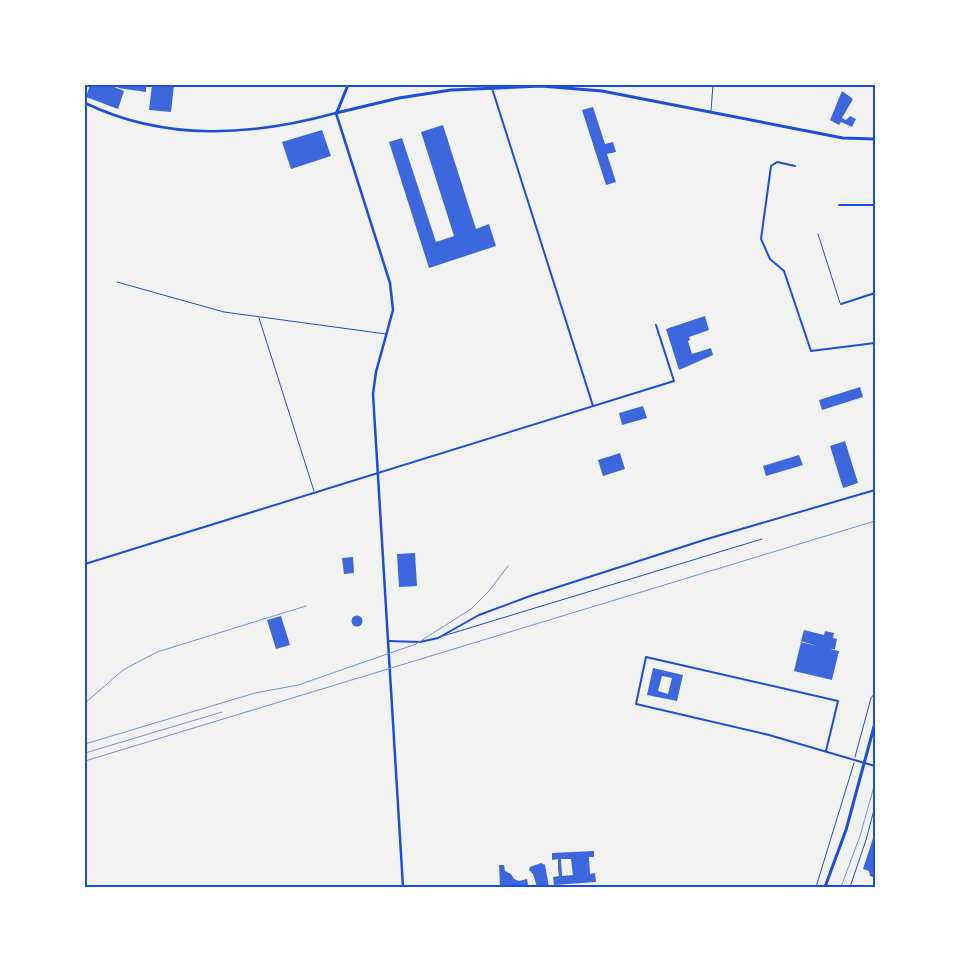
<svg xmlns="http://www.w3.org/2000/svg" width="960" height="972" font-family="'Fira Sans',sans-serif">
  <rect width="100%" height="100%" fill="#f2f2f2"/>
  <path fill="#3d67dc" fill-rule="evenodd" d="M90,85H109L124,91L118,109L86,97Z
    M118,85H146V92L118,88Z
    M152,85H174L171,112L149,110Z
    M842,91L853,99L842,118L846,120L850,116L856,119L852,127L841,122L839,125L830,120Z
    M593,107L605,144L613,142L616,152L607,154L616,182L606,185L582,110Z
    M443,125L476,229L489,224L496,246L429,268L389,142L402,138L436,242L454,236L421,132Z
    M322,130L331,156L291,169L282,142Z
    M705,316L709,330L689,337L690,340L688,341L692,354L711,348L713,355L679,370L666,329Z
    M860,387L863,397L822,410L819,400Z
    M643,406L647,418L622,425L619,413Z
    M845,441L858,483L843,488L830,446Z
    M620,453L625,469L603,476L598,460Z
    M799,455L803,465L766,476L763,466Z
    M415,553L417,586L399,587L397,554Z
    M353,557L354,573L344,574L342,558Z
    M351.5 621a5.5 5.5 0 1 1 11 0a5.5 5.5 0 1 1-11 0Z
    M281,616L290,645L276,649L267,620Z
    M804,630L824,635L825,631L834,633L833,638L837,639L835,649H830L839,651L832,680L794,671L801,642L817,646L801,641Z
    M653,668L683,675L677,701L647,695ZM662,676L672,678L668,694L658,691Z
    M875,832V877H873L870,876L869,871L863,869Z
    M594,851V857H589L590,874L595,873L596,882L554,885L553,877L559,876L558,869V859L552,860V853ZM561,859H571L573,875L562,876Z
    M541,863L545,865L549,887H537L533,874L529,870L530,867Z
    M499,865H504L505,871L511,874L514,879L519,881L527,879L528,885L531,887H500Z"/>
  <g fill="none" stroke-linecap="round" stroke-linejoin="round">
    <path stroke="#1d4ed8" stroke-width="1" d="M855,757L871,698L875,693
      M816,887L854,763
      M850,887L866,840L875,806"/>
    <path stroke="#1d4ed8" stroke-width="1" d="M711,111L713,85
      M818,234L840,303
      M117,282L224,312L386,334
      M259,318L314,491
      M443,636L762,539"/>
    <path stroke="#1d4ed8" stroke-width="2" d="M491,85L593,406
      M795,166L777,162L771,166L761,239L770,259L784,271L811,351L875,343
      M839,205H875
      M841,304L875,293
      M85,564L674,381L656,325
      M388,641L420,642L438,638L479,615L530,596L707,539L875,490
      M826,751L838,701L646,657L636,704L769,735L875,766"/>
    <path stroke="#1d4ed8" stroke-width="2.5" d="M85,103C166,142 252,136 336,113L390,283L393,310L376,372L373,394L403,887"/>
    <path stroke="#1d4ed8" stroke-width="3" d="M337,112L348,85
      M336,113L399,98L451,90L541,86L602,91L843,138L875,139
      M825,887L846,830L875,723"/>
    <path stroke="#7290e2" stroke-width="1" d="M841,887L860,836L875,783"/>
    <path stroke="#7290e2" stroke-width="1" d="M85,703L123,670L157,652L306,606
      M85,744L255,693L298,685L416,644L471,609L489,591L508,566
      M85,753L222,712
      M85,761L875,521"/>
  </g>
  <rect width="960" height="972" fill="none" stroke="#ffffff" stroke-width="172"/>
  <rect x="86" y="86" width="788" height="800" fill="none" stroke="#1d4ed8" stroke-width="2"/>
</svg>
